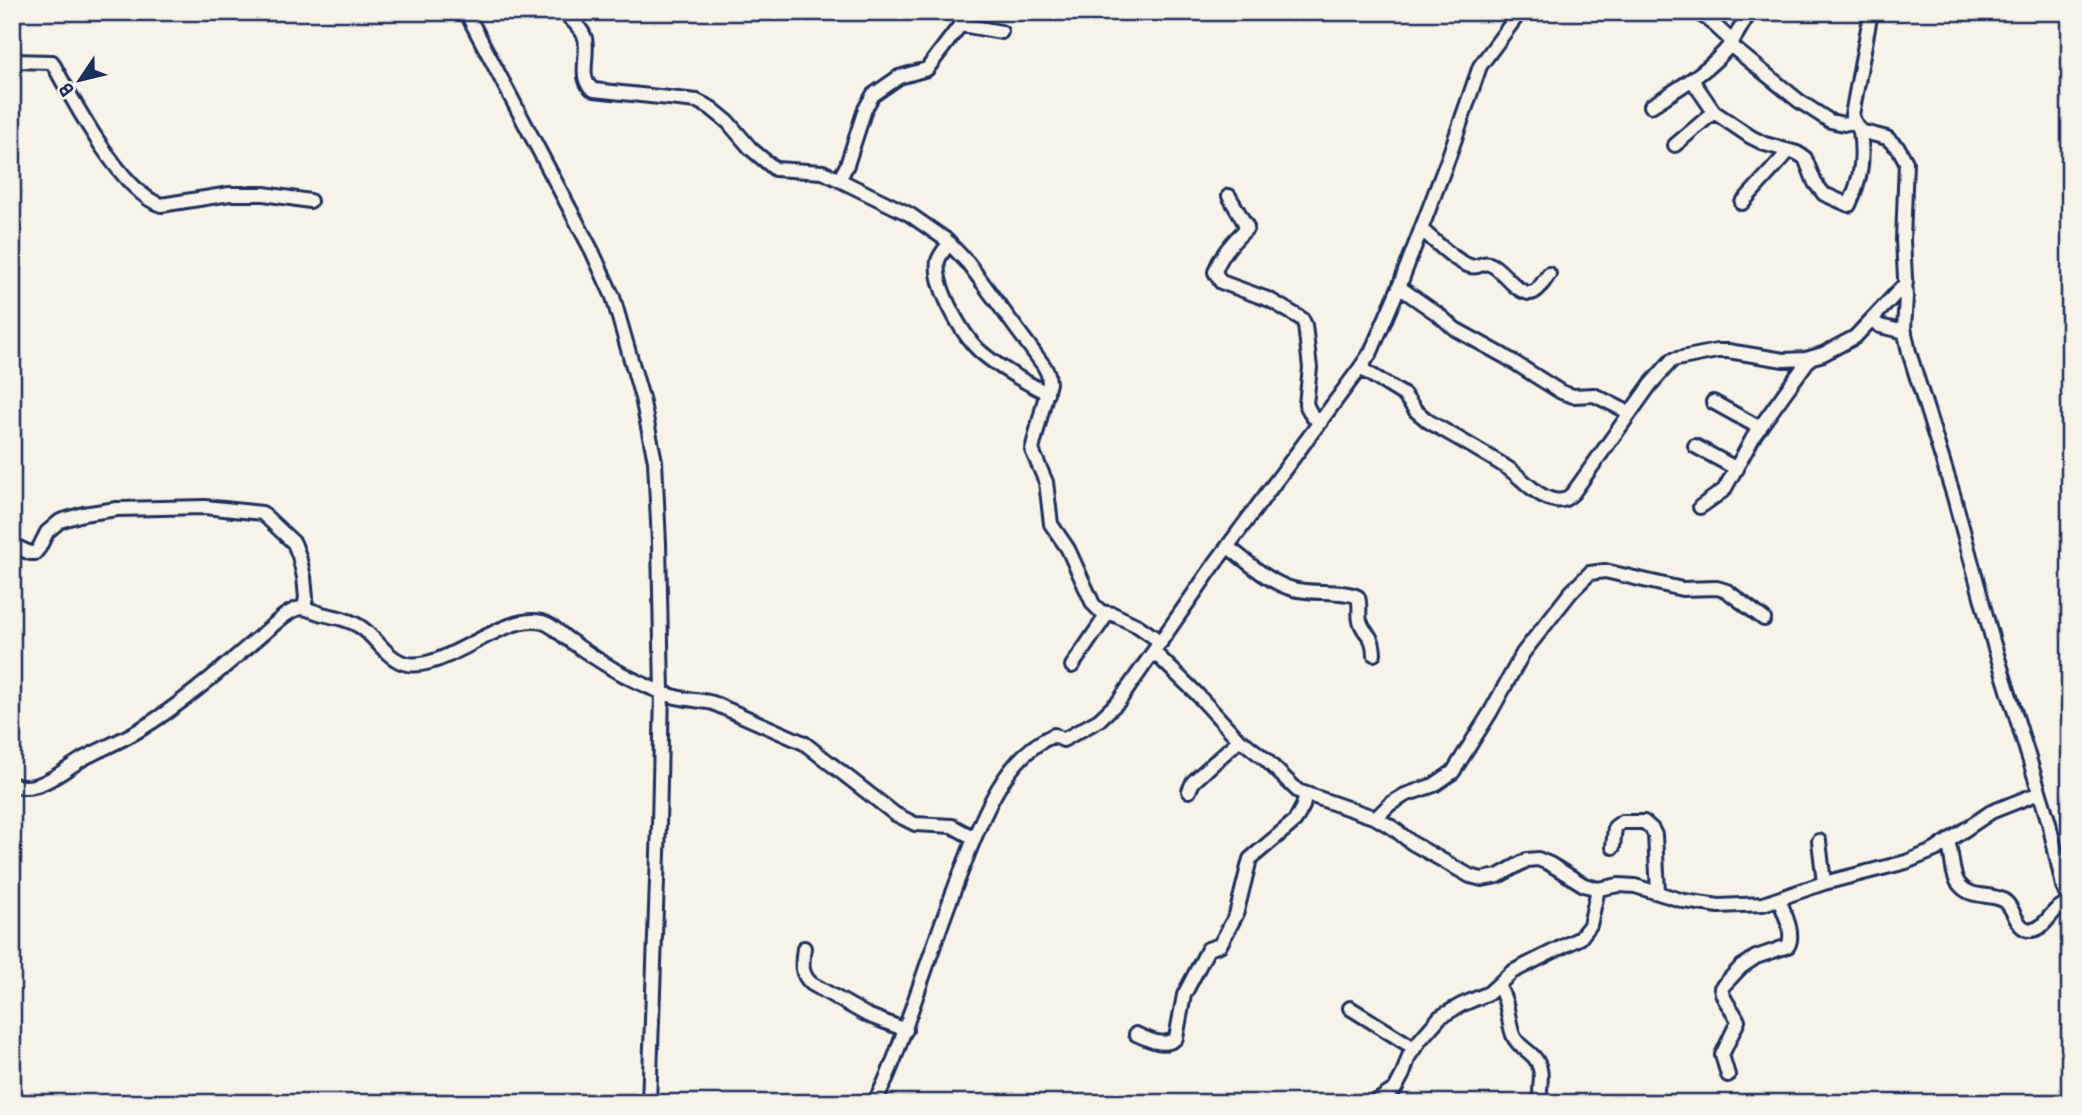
<svg xmlns="http://www.w3.org/2000/svg" width="2082" height="1115" font-family="Pangolin,sans-serif">
  <rect width="100%" height="100%" fill="#f7f3e8"/>
  <filter id="ink" filterUnits="userSpaceOnUse"><feTurbulence type="fractalNoise" baseFrequency=".0143" numOctaves="2"/><feDisplacementMap in="SourceGraphic" scale="14" xChannelSelector="R" yChannelSelector="G"/><feConvolveMatrix kernelMatrix="1 2 1 2 8 2 1 2 1" color-interpolation-filters="sRGB"/></filter>
  <g filter="url(#ink)">
    <g fill="none" stroke-linecap="round" stroke-linejoin="round">
      <defs>
        <path id="minor" d="M466,12L592,251L613,297L642,398L655,461L659,543L662,692L659,825L649,1103
          M564,12C571,20 582,28 585,38C589,55 577,81 594,90L697,101L711,108L728,122L751,149L775,169L823,172L909,214L945,239L968,263L1044,366L1048,374L1049,383L1032,450L1046,482L1051,524L1068,549L1093,604L1101,612L1113,614L1138,626L1161,642
          M1696,12L1708,19L1733,42
          M1750,12L1730,45L1799,101L1830,121L1844,124L1854,121
          M1871,12L1852,115L1854,121L1860,131L1887,138L1899,149L1906,162L1903,240L1906,297L1904,329L1909,352L1954,497L1994,645L2049,823L2063,886L2070,901
          M12,61L52,62C72,99 121,192 161,205L230,194H264L310,201
          M1692,80L1714,112L1751,137L1765,144L1797,153L1805,158L1815,183L1824,194L1849,205C1861,179 1864,160 1860,131
          M1651,106C1679,88 1709,71 1730,45
          M1675,145L1714,112
          M839,180L847,165L865,109L873,95L899,77L927,69L958,28L962,25L1001,32
          M1229,196L1247,227L1246,229C1233,241 1220,256 1215,272L1221,282L1270,300L1302,319L1305,325L1310,368L1306,404L1312,416L1321,422
          M1742,203L1789,151
          M1421,229C1434,240 1454,261 1470,266C1481,269 1483,258 1495,267C1505,274 1517,293 1530,293C1538,293 1544,280 1549,274
          M950,243C945,249 940,254 938,261C934,286 963,337 982,353C1001,369 1025,382 1047,393
          M1399,287L1439,315L1455,329L1504,356L1561,392L1573,396L1594,395L1630,413
          M1872,320L1880,326L1905,332
          M1360,368L1404,395L1416,411L1428,421C1455,437 1483,452 1509,469C1523,479 1536,496 1554,500C1562,502 1567,499 1573,493L1650,385L1672,360L1717,351H1728L1784,360L1806,359L1823,354L1855,337L1906,283
          M1713,402L1760,428
          M1695,446L1737,469
          M1700,507L1724,490L1755,434L1810,358
          M12,545L30,553H35L39,548L47,532L60,521L83,514L117,509L205,507L262,513L294,543L299,556L304,577L306,598L304,607
          M1228,547C1247,561 1269,583 1293,589C1311,594 1344,590 1358,597C1361,606 1358,613 1360,621C1365,637 1373,632 1374,654
          M1154,652L1195,692L1239,740L1246,744L1265,759L1298,791L1376,818L1393,828L1412,843L1470,876L1482,879L1498,876L1527,860L1538,859L1550,864L1584,885L1598,889L1619,885L1635,886L1684,901L1719,906L1763,904L1824,883L1906,862L1935,850L1991,812L2039,793
          M1072,666L1108,613
          M12,784C36,796 65,769 84,758C103,748 123,740 141,729C193,697 237,655 284,616C302,604 303,608 322,614C336,617 351,620 362,628C377,639 388,660 407,664C446,671 502,613 542,622C552,624 560,634 569,640C583,650 598,660 613,669C633,680 655,691 676,697C688,700 701,700 713,703L804,743L895,814L915,824L952,826L974,838
          M1189,791L1193,782L1239,740
          M1376,818L1390,804L1405,795L1434,785L1453,772L1490,713L1523,653L1571,592L1590,573L1605,571L1682,589L1717,588L1727,591L1764,619
          M1819,841L1824,883
          M1948,842C1953,855 1951,874 1959,884C1970,899 1989,893 2003,900C2015,906 2015,931 2032,930C2043,929 2048,917 2056,910C2060,907 2065,904 2070,901
          M1613,847L1615,827L1622,822H1644L1652,829L1655,835L1658,892
          M804,948C802,963 800,974 812,984L867,1015L906,1030
          M1498,986C1509,1002 1507,1018 1513,1035C1518,1049 1536,1051 1540,1069C1543,1080 1537,1092 1542,1103
          M1350,1008L1414,1048
          M1136,1034C1149,1040 1165,1048 1176,1038L1184,995L1208,949L1220,945L1236,915L1250,859L1295,821L1303,806L1306,794
          M1728,1075L1722,1055L1738,1021C1733,1009 1722,1000 1721,988L1741,967L1756,957L1788,946C1795,933 1784,913 1779,899
          M874,1103C891,1073 901,1040 912,1008C928,963 943,917 961,872C980,824 1002,757 1054,735L1063,740L1099,720L1119,701L1216,562L1360,368L1371,352L1399,287L1448,159L1480,66L1520,12
          M1374,1103L1395,1089L1403,1074L1409,1056L1420,1040L1440,1017L1461,1005L1489,993L1512,972L1580,938L1590,925L1598,889"/>
      </defs>
      <use href="#minor" stroke="#1b2f5e" stroke-width="18"/>
      <use href="#minor" stroke="#f7f3e8" stroke-width="12"/>
    </g>
  </g>
  <rect width="2082" height="1115" fill="none" stroke="#f7f3e8" stroke-width="42"/>
  <rect x="21" y="21" width="2040" height="1073" fill="none" stroke="#1b2f5e" stroke-width="2.5" filter="url(#ink)"/>
  <g transform="translate(80 80) rotate(235)" stroke="#f7f3e8" stroke-width="5" paint-order="stroke">
  <path d="M0-5L12 26L0 18L-12 26Z" fill="#1b2f5e"/>
  <text y="-10" font-size="19" font-weight="bold" text-anchor="middle" fill="#1b2f5e">B</text>
  </g>
</svg>
